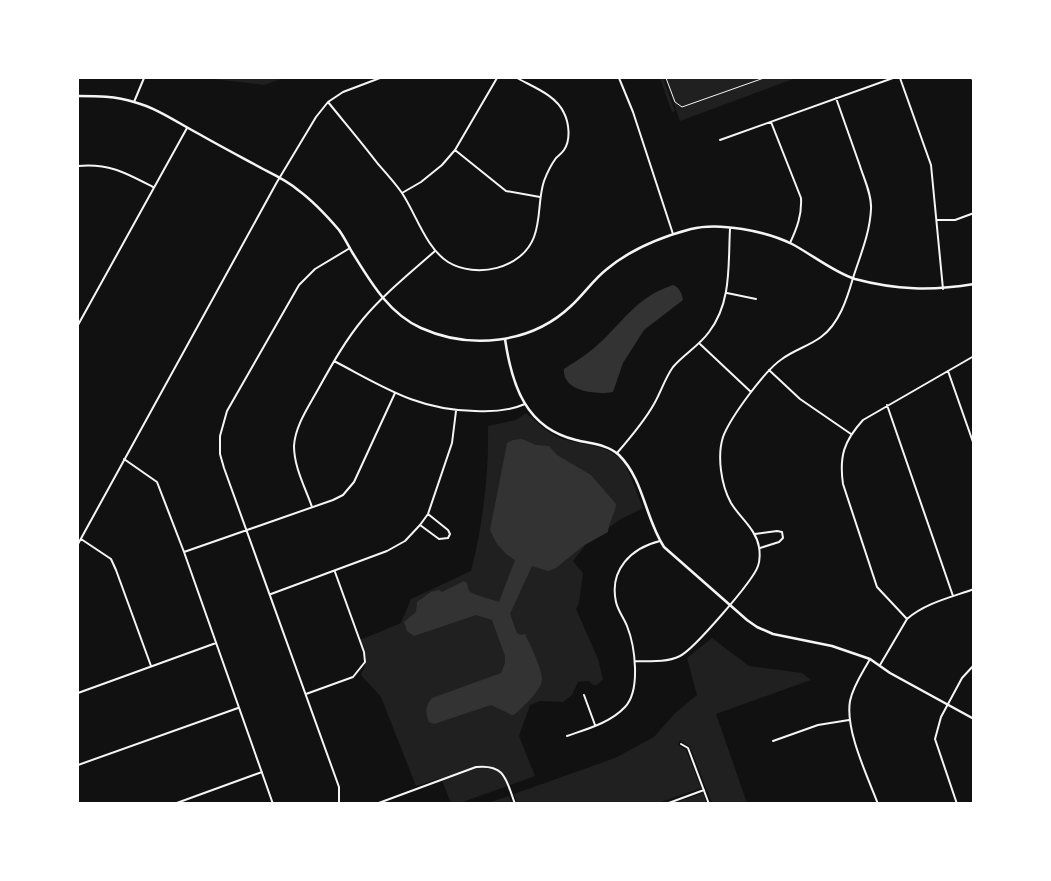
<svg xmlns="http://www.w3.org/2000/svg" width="1051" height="881" font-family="'PT Sans Narrow',sans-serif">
  <rect width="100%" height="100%" fill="#111"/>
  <path fill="#202020" d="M204,78H284L264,85Z
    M660,78H663L675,111L672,112Z
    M665,78H796L680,121Z
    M526,413C536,422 548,433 560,438C580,446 607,443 622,461C629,469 638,497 643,508L621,519L587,543L573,561L583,573L579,603L576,609L598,659L603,679L597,685H593L589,681L578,682L572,695L563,702L540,701L530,705L519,736L535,776L460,803H451L441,778L416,786L381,697L361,675C368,659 368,656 360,640L401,623L411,599L471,571C483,524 489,475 488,426L516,420Z
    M712,638L749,666L802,673L811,680L716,714L747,803H712L690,747L680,740L678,745L686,750L701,788L658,803H517L514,794L615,758L654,737L675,713L697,695L687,658Z
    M703,793L707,803H674Z
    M509,796L512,803H487Z"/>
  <path fill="#333" d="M673,285C679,287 682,293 683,300L644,330L623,363L613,392C597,395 562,392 564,369C578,360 592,351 604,339C627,316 640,296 673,285Z
    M522,439L536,445L549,446L557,455L591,475L616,504C615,514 609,521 608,532L583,546L556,568L548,571L532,566L510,614L517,633L520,635L525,634C530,644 542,669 542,679C542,690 523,707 515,714L512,715L491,705L434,724L429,722C425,711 425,707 432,698L501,673L505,663V656L492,620L476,615L414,636L407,631L404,622L416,612L417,602L431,592L439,590L442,592L464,581L467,583C468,586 468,589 469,591C471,594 494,600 499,602L515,560L506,554L497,544L490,530L507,443L513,440Z"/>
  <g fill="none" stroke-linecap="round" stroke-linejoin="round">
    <path stroke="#f5f5f5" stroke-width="1" d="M666,78L675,102L682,107L764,78"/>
    <path stroke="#f5f5f5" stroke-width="2" d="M619,78L633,112L673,234
      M900,78L931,165L943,289
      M972,78L974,82
      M134,102L144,78
      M328,102C345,123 362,143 378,164C386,173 395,183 402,193C416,214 426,248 448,262C476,279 522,269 534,237C541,219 538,199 544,181C547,173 551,165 556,158C559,155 562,153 564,150C571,140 569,123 564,113C556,95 533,87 517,78
      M771,122L801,198C802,215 797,228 790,243
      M720,140L893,78
      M455,150L506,191L540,197
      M78,166C109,163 126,173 153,187
      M402,193L421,182L442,165L455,150L497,78
      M937,220H955L974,213
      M727,293L756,299
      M78,325L187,128
      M700,344L751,392
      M334,361C384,387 417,410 475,411C492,412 509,411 525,404
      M769,370L800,399L851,434
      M948,371L974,445
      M887,405L953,596
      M617,453C630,438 644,422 654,404C661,392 665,378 673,367C684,354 699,346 709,332C732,302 728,264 730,229
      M124,459L157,482L184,552L273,804
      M312,507C305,487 294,467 294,446C295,427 307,409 316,393C330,368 344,342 363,319C384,294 410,273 435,251
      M420,525L439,539L448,538L450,534L448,530L428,514
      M755,534L777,531L782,532L783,538L779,542L760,548
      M81,539L111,559L116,570L151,666
      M78,544L277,182L316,117L328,102L343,92L380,78
      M184,552L333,500L343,495L354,482L395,393
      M271,594L387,551L405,541L420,525L428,514L452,443L456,411
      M907,619L877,587L843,484C839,456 844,441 863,420L974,356
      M870,659C863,672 853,686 850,701C845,730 867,775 878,804
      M635,661C649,661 666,663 680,656C694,649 753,581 758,566C760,561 760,552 759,547C756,529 740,518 731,503C721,485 717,456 723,437C730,418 765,370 782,359C794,350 809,346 821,337C839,324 847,299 853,278C860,256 870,233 871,209C872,195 864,179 860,166C852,143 844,121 836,98
      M880,665L907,619C925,603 952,597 974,589
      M78,693L216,643
      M306,694L353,677L365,662L364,652L335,572
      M584,695L595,725
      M567,736C587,729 610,723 625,707C641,690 635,646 627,626C624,618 618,611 616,602C609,570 631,548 660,541
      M773,741L818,725L849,720
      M681,744L688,748L709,804
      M78,765L238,708
      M174,804L262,772
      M339,804V787L224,468L220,454V436L227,411L299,285L315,269L350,248
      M376,804L476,767C506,764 506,780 515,804
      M666,804L704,790
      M957,804L935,739L941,717L962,678L974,665"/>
    <path stroke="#f5f5f5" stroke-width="2.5" d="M78,96C96,96 116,96 134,102C157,108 178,123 199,134C220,146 241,157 263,169C275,175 288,181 298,190C313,201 327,216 339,230C344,237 348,245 352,252C370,281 388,313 421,328C470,350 531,344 571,306C584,294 593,280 607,269C631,249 661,237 691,229C719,222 766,231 792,244C811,254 835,273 855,279C896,290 932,291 974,284
      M505,339C512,386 526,428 576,440C591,444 607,444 619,455C644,480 645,518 664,547L747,620L757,627L773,634L832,646L870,659L890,673L974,719"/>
  </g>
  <rect width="1051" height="881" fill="none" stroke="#ffffff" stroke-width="158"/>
</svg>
